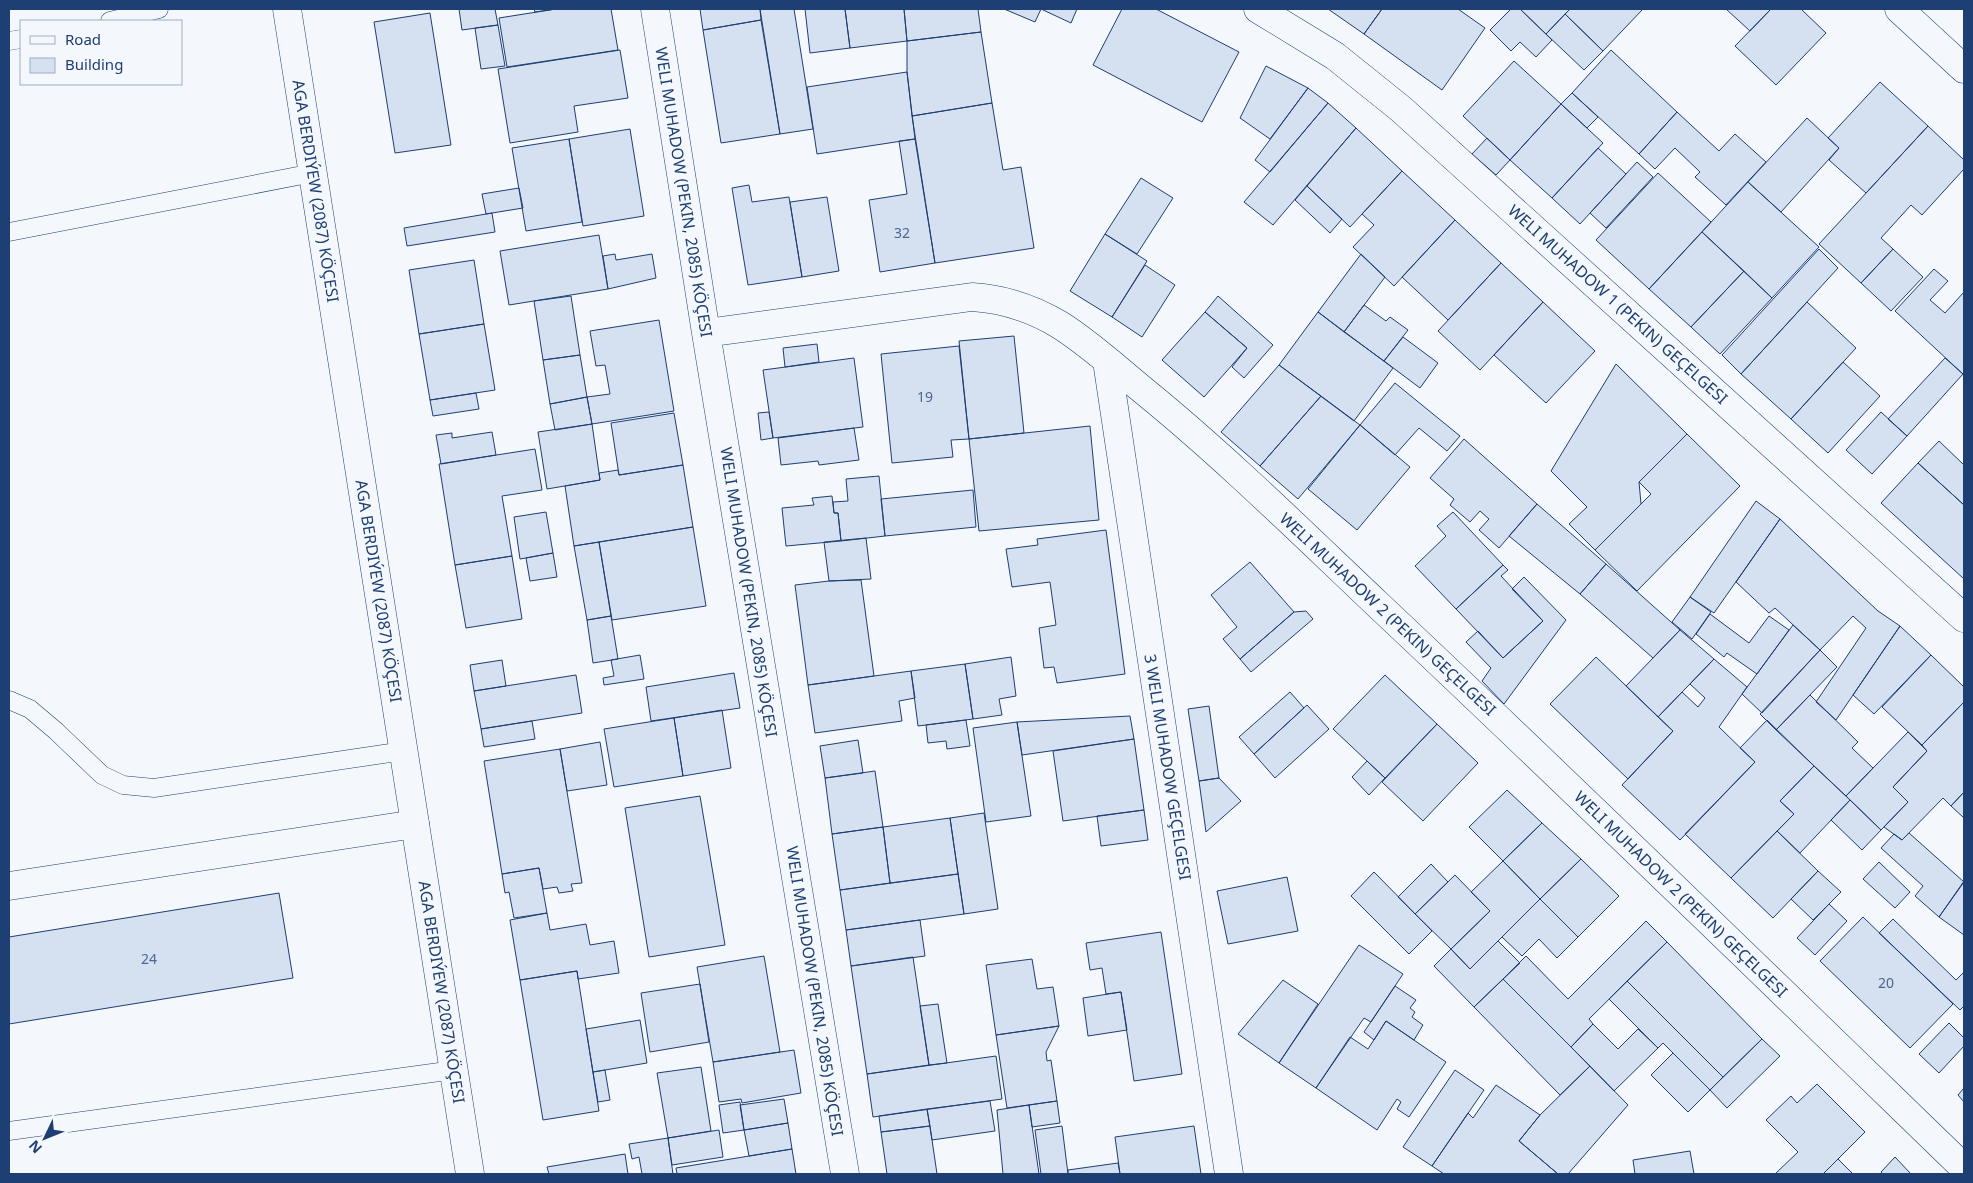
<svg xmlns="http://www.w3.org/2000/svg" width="1973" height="1183" font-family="'Noto Sans',sans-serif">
  <rect width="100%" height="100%" fill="#f4f7fb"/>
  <path fill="#d5e0f0" stroke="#1d3f73" d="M459,9H495L498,25L462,30Z
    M534,9H556L535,12Z
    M556,9H611L618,50L507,67L499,18Z
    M700,9H760L761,20L703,30Z
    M760,9H794L813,129L780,134Z
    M805,9H845L850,48L810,53Z
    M845,9H904L907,41L850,48Z
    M904,9H978L981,32L907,41Z
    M1004,9H1041L1035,22Z
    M1041,9H1077L1071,23Z
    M1122,9H1156L1239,52L1202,122L1093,65Z
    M1328,9H1382L1364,34Z
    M1382,9H1458L1485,28L1442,90L1364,34Z
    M1511,9H1520L1552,40L1536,57L1520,42L1511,51L1490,30Z
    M1520,9H1570L1546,34Z
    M1570,9H1643L1603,51L1565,14Z
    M1726,9H1771L1750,31Z
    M1771,9H1801L1826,33L1776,85L1735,46Z
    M430,13L451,145L395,153L374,22Z
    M1565,14L1603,51L1584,70L1546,34Z
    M761,20L780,134L721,143L703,30Z
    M498,25L505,66L481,69L475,28Z
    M981,32L992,103L912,116L907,72V41Z
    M620,50L628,98L574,106L578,132L510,143L498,69Z
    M1611,50L1677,112L1639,154L1572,93Z
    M1514,61L1561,104L1510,160L1463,116Z
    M1266,66L1308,88L1270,139L1240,118Z
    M907,72L915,139L817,154L807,87Z
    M1880,82L1928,126L1866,193L1829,160L1839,148L1828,138Z
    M1308,88L1328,103L1270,172L1255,160Z
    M1572,93L1598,117L1587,128L1561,104Z
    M992,103L1003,170L1021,167L1034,248L935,263L912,116Z
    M1328,103L1356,128L1273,225L1244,202Z
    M1561,104L1603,143L1552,198L1510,160Z
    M1677,112L1719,151L1735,134L1766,162L1726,205L1695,177L1700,172L1675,148L1655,169L1639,154Z
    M1807,118L1839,148L1781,212L1748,182Z
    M1928,126L1964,160V169L1922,215L1911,205L1881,238L1893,249L1861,283L1819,244Z
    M1356,128L1402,171L1350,227L1307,186Z
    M630,129L644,216L583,226L569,139Z
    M1487,138L1510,160L1496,175L1472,154Z
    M569,139L582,222L526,231L512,148Z
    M915,139L935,263L880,272L869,200L907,194L899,141Z
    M1598,148L1626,174L1580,224L1552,198Z
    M1637,162L1653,177L1606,228L1590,213Z
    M1402,171L1455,220L1394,286L1353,247L1374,225L1362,214Z
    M1658,173L1711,222L1649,289L1596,240Z
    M1141,178L1173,198L1137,254L1105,234Z
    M1748,182L1819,247L1772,298L1702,232Z
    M749,185L752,202L789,197L802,277L748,285L732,188Z
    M1307,186L1342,219L1330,233L1295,200Z
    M519,188L523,208L486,214L482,194Z
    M827,197L839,271L802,277L790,202Z
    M492,213L495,232L407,246L404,228Z
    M1455,220L1501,263L1448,320L1402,277Z
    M1702,232L1744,271L1691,327L1649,289Z
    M1105,234L1147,261L1112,317L1070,291Z
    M599,235L608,289L509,305L500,251Z
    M1819,249L1838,268L1741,374L1722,355Z
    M1893,249L1923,277L1891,311L1861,283Z
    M615,254L616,260L652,254L656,278L608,289L603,256Z
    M1361,254L1385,277L1344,332L1318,312Z
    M474,260L484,324L419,334L409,270Z
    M1501,263L1543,302L1480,370L1438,331Z
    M1145,265L1175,285L1142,337L1112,317Z
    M1934,269L1948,281L1930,300L1945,313L1964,292V375L1895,311Z
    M1744,271L1772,298L1720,354L1691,327Z
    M571,296L580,355L543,360L534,301Z
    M1218,296L1273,345L1244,378L1232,367L1247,348L1205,312Z
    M1543,302L1595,351L1546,403L1494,355Z
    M1807,302L1856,348L1791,419L1741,374Z
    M1364,305L1386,321L1390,317L1408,330L1384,361L1344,332Z
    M1205,312L1247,348L1204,397L1162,360Z
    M1318,312L1393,368L1354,421L1279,365Z
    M659,320L674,411L592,424L587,397L610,394L605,365L596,366L590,331Z
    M484,324L495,390L430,400L419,334Z
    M1014,336L1024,433L969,439L959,341Z
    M1403,337L1438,363L1420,388L1384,361Z
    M817,344L819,362L785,367L783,348Z
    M959,346L969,439L951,440L953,457L892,463L881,354Z
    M580,355L587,397L550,404L543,360Z
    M854,358L863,427L773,438L763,370Z
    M1945,358L1963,374L1907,436L1888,419Z
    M1843,362L1880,396L1828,453L1791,419Z
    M1616,364L1687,434L1639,482L1641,504L1595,550L1569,524L1587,507L1551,471Z
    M1279,365L1321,396L1260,466L1221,432Z
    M1395,383L1460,436L1447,451L1419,428L1395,455L1360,425Z
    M476,393L479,409L433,416L430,400Z
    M1321,396L1360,425L1298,499L1260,466Z
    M587,397L592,424L555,430L550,404Z
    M769,412L773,438L761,440L758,413Z
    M1881,412L1907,436L1872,474L1846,450Z
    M674,413L683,465L619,475L611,423Z
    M592,424L600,480L547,489L538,432Z
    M1360,425L1410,467L1357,530L1308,489Z
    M1090,426L1099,520L979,531L969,439Z
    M854,428L859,460L819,465L818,461L781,465L778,438Z
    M492,432L496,455L441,464L436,435L452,433V438Z
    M1687,434L1740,486L1637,591L1595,550L1651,494L1639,482Z
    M1464,439L1537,504L1499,548L1479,530L1489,519L1480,511L1470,522L1450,505L1454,499L1430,478Z
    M1939,441L1964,465V505L1918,463Z
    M535,449L542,490L502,496L512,556L455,565L439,464Z
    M1918,463L1964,505V579L1881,503Z
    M683,465L693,527L574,546L565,486L600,480L599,473L618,470L619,475Z
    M879,476L885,536L841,541L838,513H834L833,502L848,501L846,479Z
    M973,490L976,527L885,536L881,499Z
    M832,496L834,513H838L841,541L786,546L782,508L814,505L812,498Z
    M1756,501L1780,519L1714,613L1690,597Z
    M1537,504L1606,564L1580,594L1509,536Z
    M546,512L553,553L520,559L514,517Z
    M1453,512L1503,565L1456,609L1415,566L1446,536L1437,526Z
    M1780,519L1878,611L1900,626L1836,720L1816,702L1866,628L1853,616L1820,650L1775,608L1769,613L1736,582Z
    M693,527L706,606L612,620L599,542Z
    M1106,530L1125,674L1057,683L1054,667L1044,668L1039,628L1056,625L1050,582L1012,587L1006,549L1038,545L1037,539Z
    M866,538L871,579L829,581L824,542Z
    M599,542L611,616L587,620L574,546Z
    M553,553L557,577L530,581L526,558Z
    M512,556L522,619L466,628L455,565Z
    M1250,562L1294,612L1240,659L1223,639L1237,627L1211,595Z
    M1606,564L1680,630L1653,658L1580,594Z
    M1503,565L1508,570L1501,576L1543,621L1503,658L1456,609Z
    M1524,577L1566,620L1504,704L1482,681L1491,668L1466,642L1478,631L1503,658L1543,621L1512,589Z
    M861,580L874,676L808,685L795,585L829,581Z
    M1690,597L1711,612L1692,639L1672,622Z
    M1306,611L1313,619L1251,672L1240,659L1294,612Z
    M1710,614L1749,643L1769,616L1789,630L1757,674L1727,653L1724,657L1696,634Z
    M611,616L618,659L593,663L587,620Z
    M1793,625L1820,650L1762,713L1742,694Z
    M1900,626L1931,655L1874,714L1853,695Z
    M1680,630L1714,659L1658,717L1626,686Z
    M1820,650L1837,667L1776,730L1760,714Z
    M640,655L644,679L604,685L603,678L614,676L611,660Z
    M1931,655L1964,687V702L1922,745L1882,707Z
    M1011,657L1016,696L999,699L1002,715L973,719L965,664Z
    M1596,657L1673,731L1628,779L1550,704Z
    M1714,659L1747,687L1719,727L1755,762L1680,840L1622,785L1673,731L1658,717L1682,692L1698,707L1705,698L1690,684Z
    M502,660L506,686L474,691L470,665Z
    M965,664L973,719L918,726L911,671Z
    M911,671L915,698L899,701L902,721L815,733L808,685Z
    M734,673L740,708L651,721L646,687Z
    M576,675L582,713L481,729L474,691Z
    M1385,675L1437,724L1385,778L1333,729Z
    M1290,692L1304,708L1254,754L1239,737Z
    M1810,695L1858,742L1852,748L1873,768L1846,796L1776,730Z
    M1964,702V792L1951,806L1943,798L1902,840L1884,827L1908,802L1893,787L1927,751L1922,745Z
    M1307,705L1329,729L1275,778L1254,754Z
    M1209,706L1219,778L1199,781L1188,709Z
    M722,710L731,768L683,776L674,718Z
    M1130,716L1134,739L1022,755L1017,722Z
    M674,718L683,776L614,787L604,729Z
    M966,720L970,746L947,749L946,741L928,743L926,725Z
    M1767,720L1814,766L1780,801L1794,814L1731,878L1685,834L1755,762L1740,748Z
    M532,721L535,739L484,747L481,729Z
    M1017,722L1031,816L986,822L973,728Z
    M1437,724L1478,763L1423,821L1382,782Z
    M1908,732L1927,751L1893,787L1908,802L1881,830L1846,796Z
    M1134,739L1144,810L1063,821L1053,751Z
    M858,740L863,773L825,778L820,746Z
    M600,742L607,785L567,791L560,749Z
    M560,749L582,883L571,884L573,891L559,893L557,887L543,889L539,868L502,874L484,761Z
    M1367,761L1385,778L1369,795L1352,777Z
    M1814,766L1850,800L1800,853L1777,831L1794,814L1780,801Z
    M875,771L883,827L832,834L825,778Z
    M1219,778L1241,801L1206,832L1199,781Z
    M1507,790L1542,823L1503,861L1469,827Z
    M1964,792V818L1951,806Z
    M700,796L725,945L649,957L625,808Z
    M1850,800L1881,830L1862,850L1831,820Z
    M1144,810L1148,840L1101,846L1097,816Z
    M984,813L998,909L964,914L950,818Z
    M950,818L958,874L890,883L883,827Z
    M1542,823L1581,859L1540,899L1503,861Z
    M883,827L890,883L840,890L832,834Z
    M1777,831L1818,871L1773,918L1731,878Z
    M1909,833L1964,882L1939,917L1915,896L1923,886L1881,848L1894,834L1902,840Z
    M1581,859L1619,896L1578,937L1540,899Z
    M1503,861L1540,899L1470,969L1451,949L1490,911L1471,892Z
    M1879,862L1910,892L1895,908L1863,879Z
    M1431,864L1448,882L1415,914L1398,897Z
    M539,868L547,913L514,918L509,892L505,893L502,874Z
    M1818,871L1841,892L1813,920L1791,899Z
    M1374,872L1432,931L1409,954L1351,896Z
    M958,874L964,914L846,930L840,890Z
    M1455,875L1490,911L1451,949L1415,914Z
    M1287,877L1298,931L1228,944L1217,891Z
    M1964,881V935L1939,917Z
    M279,893L293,978L9,1024V937Z
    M1540,899L1578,937L1557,958L1539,939L1522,956L1502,937Z
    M1829,904L1847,921L1815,955L1797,938Z
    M547,913L550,930L586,924L590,945L614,941L619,973L578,979L577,971L520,980L510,920Z
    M1863,917L1953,1004L1910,1048L1820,961Z
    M1893,919L1956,980L1964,972V1006L1960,1010L1879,933Z
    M920,920L925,956L851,966L846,930Z
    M1646,921L1667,942L1589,1019L1593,1024L1571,1047L1503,979L1526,956L1568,999Z
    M1161,932L1182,1074L1134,1081L1121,992L1106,994L1102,968L1090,970L1086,943Z
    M1498,941L1520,963L1474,1007L1434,966L1451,949L1470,969Z
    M1667,942L1762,1039L1723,1077L1627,981Z
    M1359,945L1403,974L1371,1022L1364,1018L1316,1088L1279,1063Z
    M764,956L780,1052L713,1062L697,967Z
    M913,957L929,1065L867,1074L851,966Z
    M1032,959L1037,989L1053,987L1059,1026L996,1035L986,965Z
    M577,971L599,1111L543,1120L520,980Z
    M1503,979L1590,1066L1560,1095L1474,1007Z
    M1283,980L1318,1004L1279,1063L1238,1034Z
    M1627,981L1723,1077L1710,1090L1663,1043L1658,1048L1609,999Z
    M700,984L709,1042L650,1052L641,993Z
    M1395,986L1416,1000L1410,1008L1415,1012L1412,1017L1423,1025L1414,1040L1386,1021L1374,1040L1364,1032Z
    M1121,992L1127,1030L1088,1036L1083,998Z
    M938,1004L947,1063L929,1065L920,1006Z
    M640,1020L647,1063L593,1072L586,1029Z
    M1386,1021L1446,1062L1409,1117L1397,1109L1401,1102L1397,1099L1377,1130L1316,1088L1350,1037L1368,1049Z
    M1949,1023L1964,1038V1046L1939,1073L1919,1054Z
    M1593,1024L1618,1049L1638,1029L1658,1048L1614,1091L1571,1047Z
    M1059,1026L1046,1052L1047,1061L1051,1060L1057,1101L1007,1108L996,1035Z
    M1762,1039L1780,1056L1727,1108L1710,1090Z
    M794,1050L801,1093L742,1103L741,1099L719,1102L713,1062Z
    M1673,1053L1710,1090L1688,1112L1651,1075Z
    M996,1056L1002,1099L873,1117L867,1074Z
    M1590,1066L1628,1105L1568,1174H1558L1519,1141L1540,1115Z
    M701,1067L711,1131L668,1138L657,1073Z
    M605,1070L610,1100L598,1102L593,1072Z
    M1455,1070L1484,1090L1432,1166L1403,1147Z
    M1817,1084L1865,1132L1823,1174H1775L1798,1152L1766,1120L1791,1096L1797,1103Z
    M1496,1085L1540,1115L1519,1141L1558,1174H1444L1432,1166L1468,1113L1473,1118Z
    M1964,1088V1102L1958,1095Z
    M784,1099L788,1123L744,1130L740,1105Z
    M990,1101L995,1131L932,1140L927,1109Z
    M1057,1101L1060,1123L1032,1127L1029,1105Z
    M740,1102L744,1130L723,1133L719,1105Z
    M1029,1105L1039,1174H1003L997,1110Z
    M927,1109L930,1126L881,1132L879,1116Z
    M788,1123L792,1149L749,1156L744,1130Z
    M930,1126L937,1174H887L881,1132Z
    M1062,1126L1068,1174H1041L1035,1130Z
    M1194,1126L1201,1174H1120L1115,1137Z
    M719,1130L723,1157L672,1165L668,1138Z
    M668,1138L673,1174H642L639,1157L632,1159L629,1144Z
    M792,1149L796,1174H677L676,1168Z
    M1690,1151L1694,1174H1635L1633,1160Z
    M625,1154L628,1174H549L547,1167Z
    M1895,1157L1911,1174H1883L1881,1172Z
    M1838,1159L1853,1174H1823Z
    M1118,1163L1120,1174H1068V1170Z"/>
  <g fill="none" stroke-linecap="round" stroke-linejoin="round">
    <defs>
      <path id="lane" d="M110,21L159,9
        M9,41L21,39
        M9,232L313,173
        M9,700L30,709L56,731L102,775L123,785L154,788L404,751
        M9,1131L454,1070"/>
      <path id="street" d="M655,9L706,333L845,1174
        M1258,9L1335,56L1401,109L1964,618
        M1899,9L1964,69
        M706,333L972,297C1005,299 1032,308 1060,325C1090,344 1117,369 1144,391C1225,457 1300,531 1376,603C1574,789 1769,979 1964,1168
        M1107,361L1229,1174
        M9,886L415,824"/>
      <path id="secondary" d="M287,9L470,1174"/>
    </defs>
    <use href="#lane" stroke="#1d3f73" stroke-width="19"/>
    <use href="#street" stroke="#1d3f73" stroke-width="29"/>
    <use href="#secondary" stroke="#1d3f73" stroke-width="29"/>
    <use href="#lane" stroke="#f4f7fb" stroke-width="18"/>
    <use href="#street" stroke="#f4f7fb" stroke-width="28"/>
    <use href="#secondary" stroke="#f4f7fb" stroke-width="28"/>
  </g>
  <g text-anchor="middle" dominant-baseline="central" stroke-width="4" stroke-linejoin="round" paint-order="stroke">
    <g font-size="14" fill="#4b6792">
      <text x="902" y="232">32</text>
      <text x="925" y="396">19</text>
      <text x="149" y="958">24</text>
      <text x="1886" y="982">20</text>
    </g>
    <g font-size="16" fill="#1d3f73" stroke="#f4f7fb">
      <text transform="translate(316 191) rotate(81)">AGA BERDIÝEW (2087) KÖÇESI</text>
      <text transform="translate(684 192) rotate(81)">WELI MUHADOW (PEKIN, 2085) KÖÇESI</text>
      <text transform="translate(1618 304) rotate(42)">WELI MUHADOW 1 (PEKIN) GEÇELGESI</text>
      <text transform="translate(379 591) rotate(81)">AGA BERDIÝEW (2087) KÖÇESI</text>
      <text transform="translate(749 592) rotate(81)">WELI MUHADOW (PEKIN, 2085) KÖÇESI</text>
      <text transform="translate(1388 614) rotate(43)">WELI MUHADOW 2 (PEKIN) GEÇELGESI</text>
      <text transform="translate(1168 767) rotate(81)">3 WELI MUHADOW GEÇELGESI</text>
      <text transform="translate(1681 894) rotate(44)">WELI MUHADOW 2 (PEKIN) GEÇELGESI</text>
      <text transform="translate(815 991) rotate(81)">WELI MUHADOW (PEKIN, 2085) KÖÇESI</text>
      <text transform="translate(442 992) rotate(81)">AGA BERDIÝEW (2087) KÖÇESI</text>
    </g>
  </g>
  <rect width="1973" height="1183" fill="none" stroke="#1d3f73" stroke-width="20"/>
  <rect x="20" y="20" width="162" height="65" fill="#f4f7fb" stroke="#9eadc5"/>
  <rect x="30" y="36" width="25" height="8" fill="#f4f7fb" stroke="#9eadc5"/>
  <text x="65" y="45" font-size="15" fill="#1d3f73">Road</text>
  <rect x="30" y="58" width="25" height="15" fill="#d5e0f0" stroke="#9eadc5"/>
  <text x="65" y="70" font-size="15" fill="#1d3f73">Building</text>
  <g transform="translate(45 1138) rotate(227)" stroke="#f4f7fb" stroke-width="4" paint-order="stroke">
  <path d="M0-4L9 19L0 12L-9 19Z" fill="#1d3f73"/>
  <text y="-8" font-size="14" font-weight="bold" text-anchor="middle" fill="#1d3f73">N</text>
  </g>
</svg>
